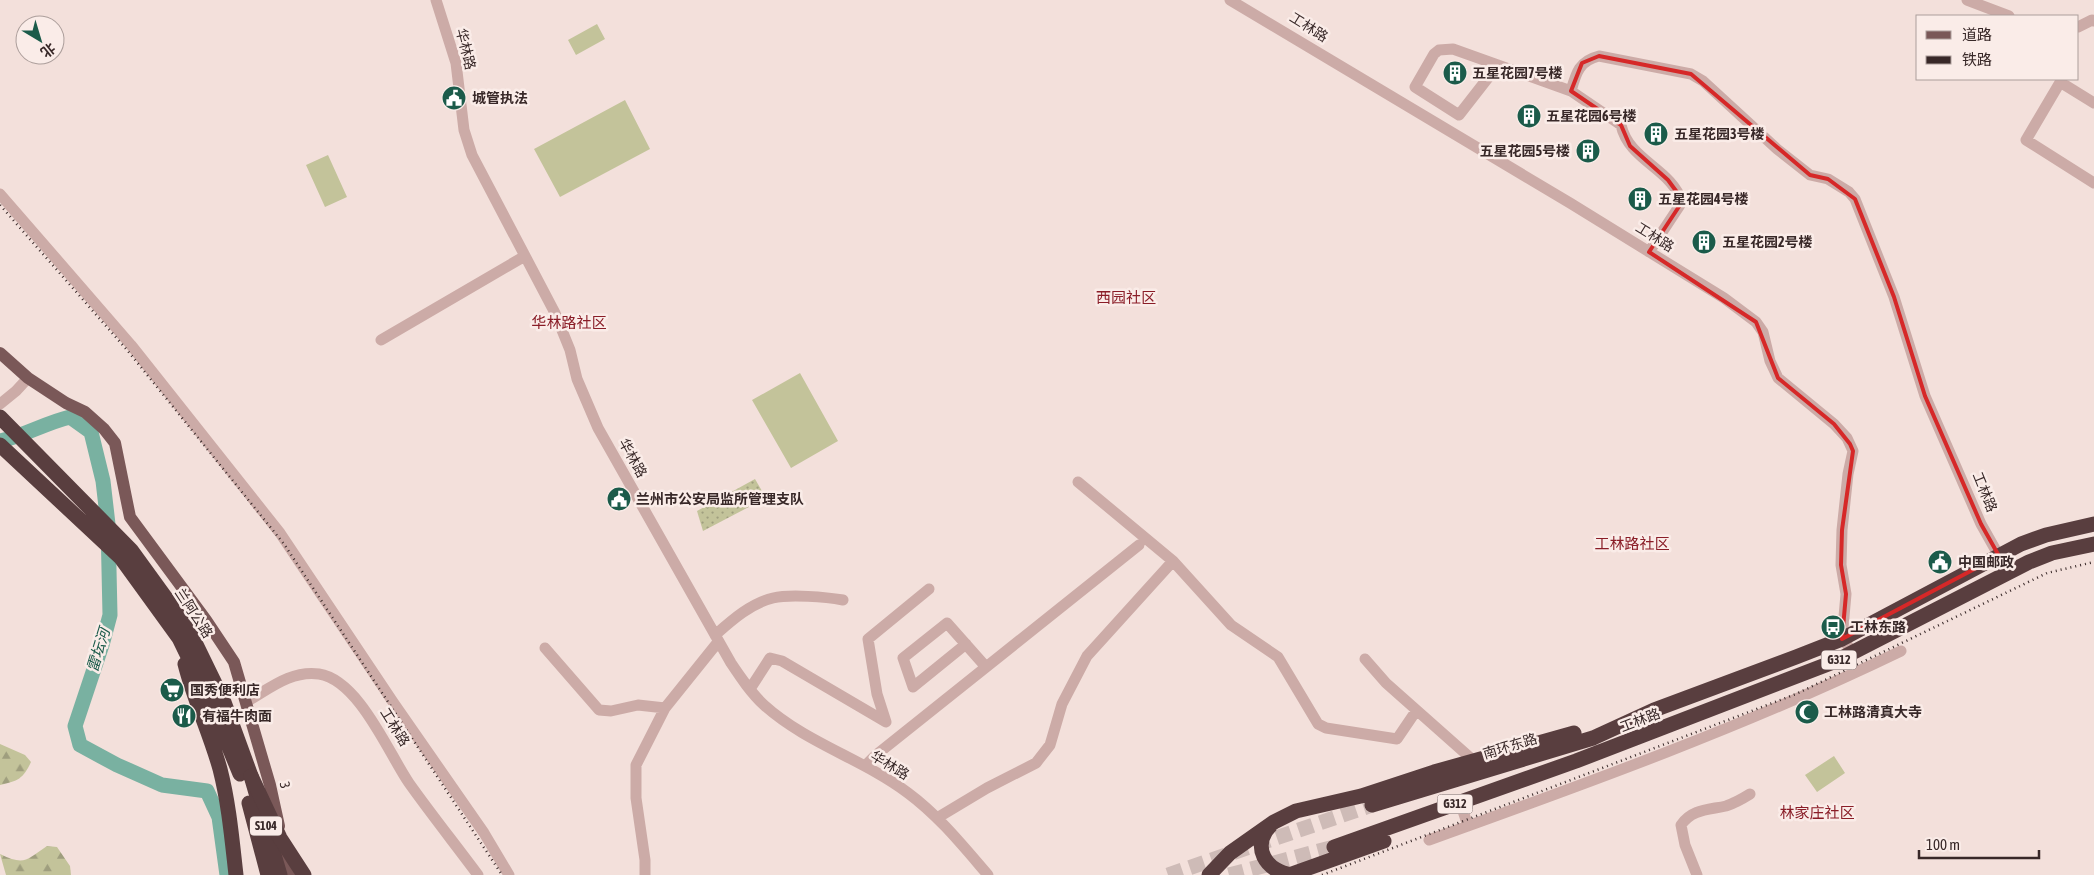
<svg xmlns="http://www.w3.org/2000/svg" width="2094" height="875" font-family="'Asap Condensed','Noto Sans SC',sans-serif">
  <defs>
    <pattern id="grass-dots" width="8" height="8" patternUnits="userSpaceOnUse" patternTransform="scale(1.25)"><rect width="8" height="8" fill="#c3c39a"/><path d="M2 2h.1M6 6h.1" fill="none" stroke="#9f9e7e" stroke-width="1.8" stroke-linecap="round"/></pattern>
    <pattern id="forest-firs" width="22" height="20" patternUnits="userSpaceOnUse" patternTransform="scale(1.25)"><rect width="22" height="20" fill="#c3c39a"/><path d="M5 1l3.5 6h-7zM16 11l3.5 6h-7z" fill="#9f9e7e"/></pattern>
  </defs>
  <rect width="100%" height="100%" fill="#f3e0db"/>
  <path fill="url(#grass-dots)" d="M755,479L766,498L703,531L697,511Z"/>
  <path fill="url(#forest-firs)" d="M0,744L25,755L31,762C23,779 18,781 0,785Z
    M47,846L57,847L70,866L71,875H6L0,854C25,866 26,860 47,846Z"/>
  <path fill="#c3c39a" d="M597,24L605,39L576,55L568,40Z
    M625,100L650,149L560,197L534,149Z
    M328,155L347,197L325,207L306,165Z
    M800,373L838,441L791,468L752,400Z
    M1834,756L1845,773L1817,792L1805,775Z"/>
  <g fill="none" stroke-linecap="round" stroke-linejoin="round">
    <path stroke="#79b1a1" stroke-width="15" d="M0,441C24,436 45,423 70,417L91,432L103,481L108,524L110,615L102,645L75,726L80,745L117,765L162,785L207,791L219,817L227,875"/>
    <path stroke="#cebbb7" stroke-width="15" stroke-dasharray="15 8" stroke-linecap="butt" d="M1168,875L1372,805
      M1229,875L1334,847"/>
    <path stroke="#ccaba7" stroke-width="11" d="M436,0L456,63L464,130L472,155L555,313L570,350L577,379L598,428L731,663C741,678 751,693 764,705C806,743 863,759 908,793C939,816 963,846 988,875
      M1230,0L1570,203L1724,298L1756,322L1763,332L1770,361L1778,378L1834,424L1847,438L1853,451L1848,474L1842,530L1841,565L1846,594L1842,639L1854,653
      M1967,0L2009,16
      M2078,27L2092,20L2094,21
      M1498,65L1459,115L1415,87L1434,54L1439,50L1453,49L1571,91L1621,125C1629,161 1671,168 1682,202L1649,252
      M2062,79L2026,140L2094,183
      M2060,82L2094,103
      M1571,91C1576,73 1579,61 1599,56L1691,74L1703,81L1777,149L1810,175L1828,179L1849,192L1855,199L1894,297L1925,396L1981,524L1999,556
      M0,194L131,345L280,533L393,702L484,833L509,875
      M381,340L525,256
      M0,404L16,391L28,378
      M1078,482L1173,561L1231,625L1278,657L1318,724L1326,728L1397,739L1416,711
      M715,635C732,620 751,603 773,598C790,594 826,597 843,600
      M966,644L913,687L903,658L947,623L986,667
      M545,648L599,710L611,711L638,705L665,708
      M1365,659L1386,683L1474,761
      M750,689L770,658L782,661L886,722L877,694L868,639L929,589
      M246,702C269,689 291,670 319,674C359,680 389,754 409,783C431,814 455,844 478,875
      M865,766L876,755L1139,545
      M1463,811L1468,826
      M937,818L987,788L1036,763L1050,745L1062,704L1087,656L1173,561
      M1429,840C1588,783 1748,725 1901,651
      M645,875V860L636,798V765L665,708L718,642
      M1697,875L1685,845L1681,825C1692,809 1708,810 1726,806C1735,803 1742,799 1750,794"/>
    <path stroke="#7a5858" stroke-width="12" d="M0,353L28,378L66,403L85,412L104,429L115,443L130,517L206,620L234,662L270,785L279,826
      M283,846L289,875"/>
    <path stroke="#593e3f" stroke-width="15" d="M0,417L131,550L189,630L224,702L251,776L280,875
      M0,445L121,558L179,638L212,706L240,774
      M185,664C194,700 210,733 220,769C229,804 232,840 236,875
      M249,803L268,875
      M1372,805L1593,738L1654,710L1796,657L1842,639L2021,544L2046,535L2094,524
      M1271,825C1250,846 1266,872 1292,875
      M1334,847L1576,761L1836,661L2029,562L2052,553L2094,544
      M1209,875L1230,853L1274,822L1296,811L1361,796L1434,772L1574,733
      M1289,875L1384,841"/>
    <path stroke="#382828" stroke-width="2.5" stroke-dasharray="1 4" stroke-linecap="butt" d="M0,205L127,350L284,544L502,875
      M1322,875L1796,694L2047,573L2094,562"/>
    <path stroke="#593e3f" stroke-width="15" d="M251,776L280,838L304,875"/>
  </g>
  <path fill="none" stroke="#d62828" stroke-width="4" stroke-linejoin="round" d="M1599,56L1691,74L1810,175L1828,179L1855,199L1894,297L1925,396L1981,524L1999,556L1842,639L1846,594L1841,565L1842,530L1853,451L1850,444L1834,424L1778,378L1756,322L1649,252L1682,202L1679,195L1668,180L1630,146L1621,125L1571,91L1582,63Z"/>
  <defs>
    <symbol id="building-disc" viewBox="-11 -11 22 22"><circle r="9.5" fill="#1b5b4a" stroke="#faece8"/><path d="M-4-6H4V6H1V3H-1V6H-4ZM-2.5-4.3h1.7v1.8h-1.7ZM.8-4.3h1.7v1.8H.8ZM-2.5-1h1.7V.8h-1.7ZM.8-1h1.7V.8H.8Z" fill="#fff"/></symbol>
    <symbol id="civic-disc" viewBox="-11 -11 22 22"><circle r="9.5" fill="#1b5b4a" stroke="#faece8"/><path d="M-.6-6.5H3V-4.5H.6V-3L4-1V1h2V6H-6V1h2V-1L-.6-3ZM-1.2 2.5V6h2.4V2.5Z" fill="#fff"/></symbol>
    <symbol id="bus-disc" viewBox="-11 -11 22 22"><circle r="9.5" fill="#1b5b4a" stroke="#faece8"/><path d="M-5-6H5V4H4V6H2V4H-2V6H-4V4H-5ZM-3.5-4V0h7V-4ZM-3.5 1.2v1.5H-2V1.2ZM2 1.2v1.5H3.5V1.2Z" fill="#fff"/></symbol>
    <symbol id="supermarket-disc" viewBox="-11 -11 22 22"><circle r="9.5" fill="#1b5b4a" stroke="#faece8"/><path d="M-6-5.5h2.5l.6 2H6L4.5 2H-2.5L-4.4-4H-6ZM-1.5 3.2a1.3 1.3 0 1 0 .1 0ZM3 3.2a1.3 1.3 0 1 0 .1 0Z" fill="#fff"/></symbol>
    <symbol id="mosque-disc" viewBox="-11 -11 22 22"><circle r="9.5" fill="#1b5b4a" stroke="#faece8"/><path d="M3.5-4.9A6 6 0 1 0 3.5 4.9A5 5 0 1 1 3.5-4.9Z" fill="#fff"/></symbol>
    <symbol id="restaurant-disc" viewBox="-11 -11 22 22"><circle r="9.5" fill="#1b5b4a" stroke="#faece8"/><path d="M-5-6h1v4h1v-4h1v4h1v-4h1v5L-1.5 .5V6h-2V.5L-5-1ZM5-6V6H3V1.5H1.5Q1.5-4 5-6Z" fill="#fff"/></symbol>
  </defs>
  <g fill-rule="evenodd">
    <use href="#building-disc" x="1441" y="59" width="28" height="28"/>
    <use href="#civic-disc" x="440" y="84" width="28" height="28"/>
    <use href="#building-disc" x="1515" y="102" width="28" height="28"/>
    <use href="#building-disc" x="1642" y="120" width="28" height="28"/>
    <use href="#building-disc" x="1574" y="137" width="28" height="28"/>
    <use href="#building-disc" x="1626" y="185" width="28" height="28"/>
    <use href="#building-disc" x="1690" y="228" width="28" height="28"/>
    <use href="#civic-disc" x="605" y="485" width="28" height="28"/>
    <use href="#civic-disc" x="1926" y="548" width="28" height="28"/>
    <use href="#bus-disc" x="1819" y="613" width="28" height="28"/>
    <use href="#supermarket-disc" x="158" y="676" width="28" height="28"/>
    <use href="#mosque-disc" x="1793" y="698" width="28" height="28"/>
    <use href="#restaurant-disc" x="170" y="702" width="28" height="28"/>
  </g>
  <g text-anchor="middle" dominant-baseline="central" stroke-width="5" stroke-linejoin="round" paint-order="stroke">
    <g fill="#faece8" stroke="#726362" stroke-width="1">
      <rect x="1821.5" y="650.5" width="35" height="19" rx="4"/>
      <rect x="1437.5" y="794.5" width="35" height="19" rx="4"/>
      <rect x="250" y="816.5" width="32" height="19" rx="4"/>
    </g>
    <g font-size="12" font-weight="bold" fill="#382828">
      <text x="1839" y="660">G312</text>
      <text x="1455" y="804">G312</text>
      <text x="266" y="826">S104</text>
    </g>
    <g font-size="14" fill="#382828" stroke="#faece8">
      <text transform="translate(1309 27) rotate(32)">工林路</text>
      <text transform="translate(466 49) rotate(76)">华林路</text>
      <text transform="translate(1655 237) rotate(32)">工林路</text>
      <text transform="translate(633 458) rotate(61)">华林路</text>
      <text transform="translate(1985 492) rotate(68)">工林路</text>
      <text transform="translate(194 613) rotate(57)">兰阿公路</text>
      <text transform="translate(1640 720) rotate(-21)">工林路</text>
      <text transform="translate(395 727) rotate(58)">工林路</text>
      <text transform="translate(1510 746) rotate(-17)">南环东路</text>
      <text transform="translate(890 765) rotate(31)">华林路</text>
      <text transform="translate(285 785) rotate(77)">3</text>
    </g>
    <g font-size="14" font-weight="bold" fill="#382828" stroke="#faece8" text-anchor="start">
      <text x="1472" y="73">五星花园7号楼</text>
      <text x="472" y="98">城管执法</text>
      <text x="1546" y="116">五星花园6号楼</text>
      <text x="1674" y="134">五星花园3号楼</text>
      <text x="1570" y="151" text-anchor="end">五星花园5号楼</text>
      <text x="1658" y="199">五星花园4号楼</text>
      <text x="1722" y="242">五星花园2号楼</text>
      <text x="636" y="499">兰州市公安局监所管理支队</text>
      <text x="1958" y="562">中国邮政</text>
      <text x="1850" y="627">工林东路</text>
      <text x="190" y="690">国秀便利店</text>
      <text x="1824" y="712">工林路清真大寺</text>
      <text x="202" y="716">有福牛肉面</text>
    </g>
    <g font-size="15" fill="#8a1d27" stroke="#faece8">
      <text x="1126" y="297">西园社区</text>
      <text x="569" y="322">华林路社区</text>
      <text x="1632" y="543">工林路社区</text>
      <text x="1817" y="812">林家庄社区</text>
    </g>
    <g font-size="15" font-style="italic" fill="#1b5b4a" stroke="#faece8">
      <text transform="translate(98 650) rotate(-73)">雷坛河</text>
    </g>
  </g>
  <rect x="1916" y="15" width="162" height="65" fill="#faece8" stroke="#ac9e9b"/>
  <rect x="1926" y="31" width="25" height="8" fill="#7a5858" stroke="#ac9e9b"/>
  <text x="1962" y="40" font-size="15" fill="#382828">道路</text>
  <rect x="1926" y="56" width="25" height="8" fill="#382828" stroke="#ac9e9b"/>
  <text x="1962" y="65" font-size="15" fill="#382828">铁路</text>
  <g transform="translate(40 40) rotate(142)"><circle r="24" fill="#faece8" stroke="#ac9e9b"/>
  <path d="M0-4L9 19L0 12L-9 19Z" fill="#1b5b4a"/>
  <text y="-8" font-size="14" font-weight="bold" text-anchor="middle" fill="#382828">北</text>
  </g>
  <path d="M1919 850v8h120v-8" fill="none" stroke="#382828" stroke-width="2.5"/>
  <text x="1926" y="850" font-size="15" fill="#382828" stroke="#faece8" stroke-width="4" paint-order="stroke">100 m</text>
</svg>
